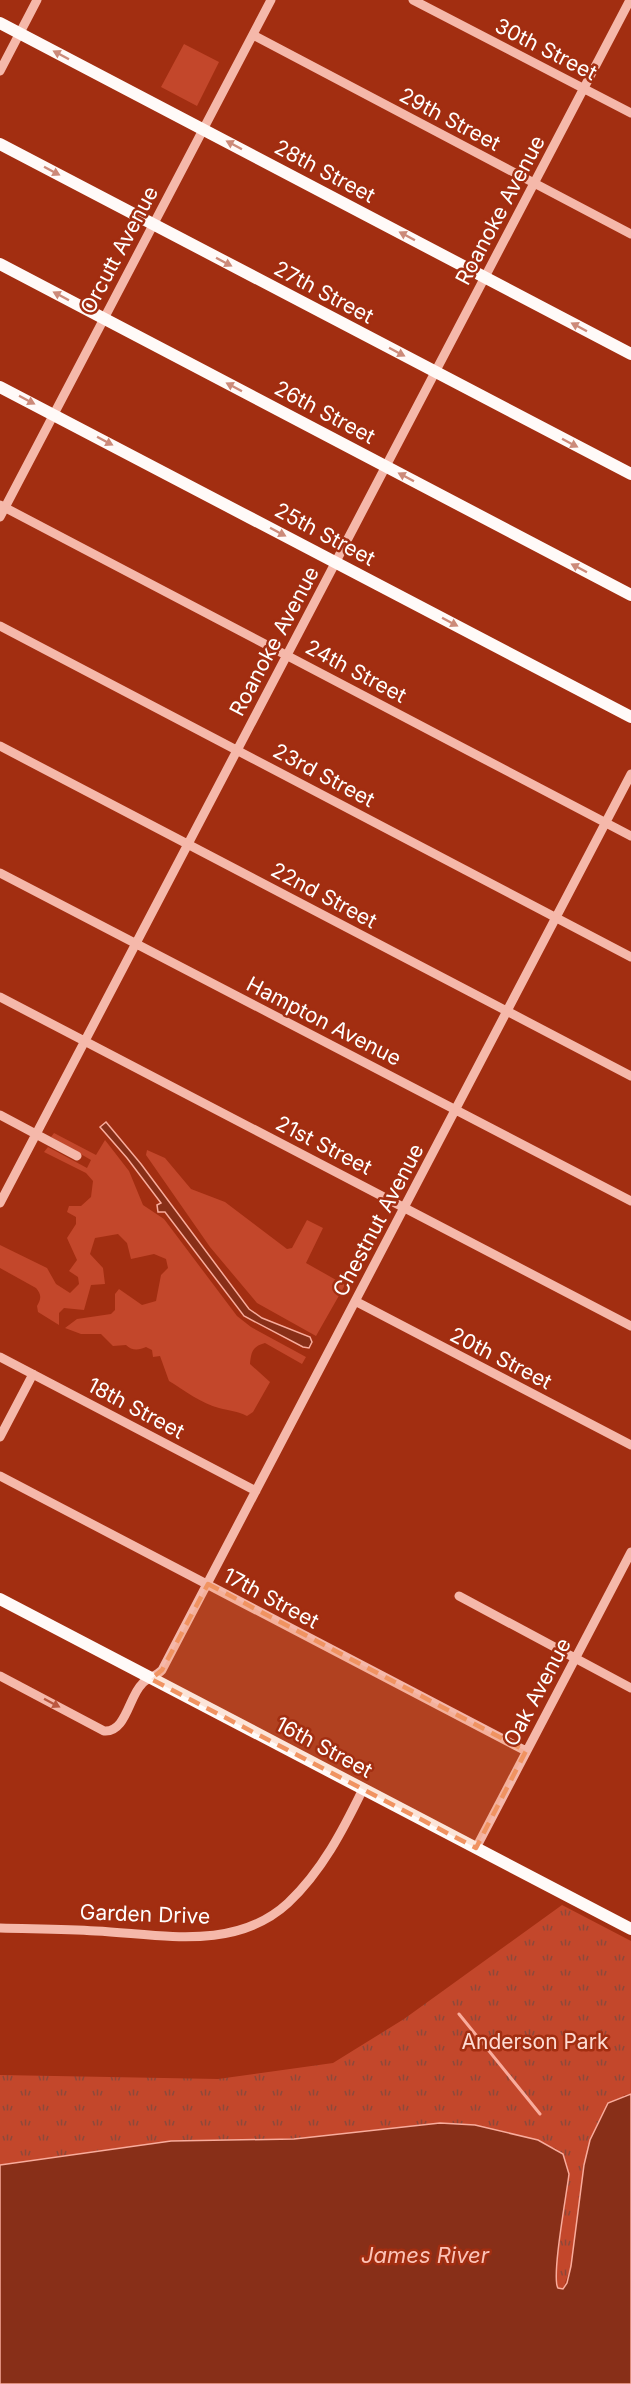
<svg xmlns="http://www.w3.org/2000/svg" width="631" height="2384" font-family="Inter,sans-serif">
  <defs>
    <pattern id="park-tufts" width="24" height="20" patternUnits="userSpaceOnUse" patternTransform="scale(1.5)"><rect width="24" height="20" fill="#c3472b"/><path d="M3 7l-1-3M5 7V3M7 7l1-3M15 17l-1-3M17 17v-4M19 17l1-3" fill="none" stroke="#8d493a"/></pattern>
  </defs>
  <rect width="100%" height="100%" fill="#a22e11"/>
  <path fill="#c3472b" d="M184,44L219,62L197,106L161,87Z
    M54,1133L96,1155L105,1140L129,1171L143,1205L164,1219L237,1316L251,1327L306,1357L302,1364L265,1343C253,1346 251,1352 250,1364L270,1382L253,1412L247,1416C237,1411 230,1411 219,1408C202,1404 184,1390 169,1381L160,1356L153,1357L152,1350L146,1347C139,1350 132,1351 126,1345L113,1346L101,1334H81L65,1328L77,1319L111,1314L115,1310V1294L119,1289L142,1305L156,1301L161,1275L168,1268L166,1259L154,1254L131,1259L127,1243L118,1234L95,1238L90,1254L103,1268L105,1284L91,1285L84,1310L64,1308L59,1313V1325L38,1312L37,1306C41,1299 42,1295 36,1288L0,1268V1245L47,1268L56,1284L70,1293L79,1284L78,1277L69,1271L77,1260L67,1238L76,1224V1217L67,1212L69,1206H81L91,1197L93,1181L86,1173L44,1152L48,1147L87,1168L91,1160L51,1137Z
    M147,1150L165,1158L191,1189L225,1202L287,1249L292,1248L307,1220L323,1228L306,1263L345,1285L316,1336L257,1303L210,1247L146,1155Z"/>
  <path fill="url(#park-tufts)" d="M562,1905L631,1941V2094L624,2095L584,2165L571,2266L563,2289L558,2288L555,2284L556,2264L569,2174L563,2154L555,2148L440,2123L294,2139L171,2141L0,2165V2075L218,2079L333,2063L404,2019Z"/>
  <path fill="#882f18" stroke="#f9ac9c" stroke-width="1.5" d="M106,1122L141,1164L249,1309L262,1318L310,1337L312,1342L309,1348L303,1347L244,1316L165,1212H158L157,1205L161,1203L127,1158L100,1127Z
    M631,2094V2384H0V2165L171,2141L294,2139L440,2123L475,2125L538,2140L563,2154L569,2174C567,2192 551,2278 558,2288L563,2289L567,2283L571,2266L584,2165L590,2140L608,2103Z"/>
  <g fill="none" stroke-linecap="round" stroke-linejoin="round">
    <path stroke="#f9ac9c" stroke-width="3" d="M459,2014L540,2114"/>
    <path stroke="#f5b8aa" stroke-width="9" d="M413,0L631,113
      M253,35L631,234
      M0,71L37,0
      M0,505L631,836
      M0,517L271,0
      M0,626L631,957
      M0,746L631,1076
      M0,873L631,1201
      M0,997L631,1326
      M0,1115L77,1156
      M0,1203L630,0
      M355,1301L631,1445
      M0,1357L256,1491
      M0,1437L33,1374
      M0,1476L526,1751
      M459,1596L631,1688
      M0,1676L104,1731C126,1733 129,1696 142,1684C147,1677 156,1677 162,1670L631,774
      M476,1848L631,1552
      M0,1928C32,1929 64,1929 96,1931C160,1934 235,1952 288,1903C322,1871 343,1830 363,1789"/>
    <path stroke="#fffaf8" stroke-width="12" d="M0,23L631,354
      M0,144L631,474
      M0,264L631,595
      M0,387L631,717
      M0,1599L631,1929"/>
  </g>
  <defs><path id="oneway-solid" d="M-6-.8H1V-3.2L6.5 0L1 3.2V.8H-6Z" transform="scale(1.5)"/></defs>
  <g fill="#cc8a79">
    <use href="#oneway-solid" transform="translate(61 55) rotate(-152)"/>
    <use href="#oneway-solid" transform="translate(234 145) rotate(-152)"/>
    <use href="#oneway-solid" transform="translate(52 171) rotate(28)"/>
    <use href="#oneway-solid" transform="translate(407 236) rotate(-152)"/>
    <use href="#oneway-solid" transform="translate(224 262) rotate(28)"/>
    <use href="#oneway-solid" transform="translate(61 296) rotate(-152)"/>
    <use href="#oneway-solid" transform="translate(579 327) rotate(-152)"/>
    <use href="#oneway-solid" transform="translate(397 352) rotate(28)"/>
    <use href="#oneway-solid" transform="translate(234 387) rotate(-152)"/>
    <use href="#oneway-solid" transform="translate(27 400) rotate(28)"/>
    <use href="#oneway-solid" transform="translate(105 441) rotate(28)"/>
    <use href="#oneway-solid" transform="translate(570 443) rotate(28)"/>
    <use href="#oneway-solid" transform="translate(406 477) rotate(-152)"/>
    <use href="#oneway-solid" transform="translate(278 532) rotate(28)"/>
    <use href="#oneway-solid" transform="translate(579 568) rotate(-152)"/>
    <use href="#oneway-solid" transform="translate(450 622) rotate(28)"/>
  </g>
  <use fill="#bb573f" href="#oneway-solid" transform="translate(52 1703) rotate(28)"/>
  <path fill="#f09361" fill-opacity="0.2" stroke="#f09361" stroke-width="4.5" stroke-dasharray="12 8" stroke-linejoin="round" d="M208,1584L526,1751L476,1848L151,1679L162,1670Z"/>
  <g text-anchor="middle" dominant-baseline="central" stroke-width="5" stroke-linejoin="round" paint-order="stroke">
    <g font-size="21" fill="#fff" stroke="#a22e11">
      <text transform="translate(546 49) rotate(27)">30th Street</text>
      <text transform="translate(450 119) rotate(28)">29th Street</text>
      <text transform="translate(325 171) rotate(28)">28th Street</text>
      <text transform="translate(500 210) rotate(-62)">Roanoke Avenue</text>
      <text transform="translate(119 250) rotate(-62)">Orcutt Avenue</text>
      <text transform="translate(324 292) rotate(28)">27th Street</text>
      <text transform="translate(325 412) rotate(28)">26th Street</text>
      <text transform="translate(325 534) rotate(28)">25th Street</text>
      <text transform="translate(274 641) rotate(-62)">Roanoke Avenue</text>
      <text transform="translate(356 671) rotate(28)">24th Street</text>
      <text transform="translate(324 775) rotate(28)">23rd Street</text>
      <text transform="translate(324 895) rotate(28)">22nd Street</text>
      <text transform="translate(324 1021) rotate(27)">Hampton Avenue</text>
      <text transform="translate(324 1145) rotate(27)">21st Street</text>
      <text transform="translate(378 1220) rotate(-62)">Chestnut Avenue</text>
      <text transform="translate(501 1358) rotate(27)">20th Street</text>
      <text transform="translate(136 1408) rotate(28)">18th Street</text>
      <text transform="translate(271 1598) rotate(28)">17th Street</text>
      <text transform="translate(537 1692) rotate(-62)">Oak Avenue</text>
      <text transform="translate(324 1747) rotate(28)">16th Street</text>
      <text transform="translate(145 1914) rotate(2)">Garden Drive</text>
    </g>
    <g font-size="21" fill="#fedbd3" stroke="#a22e11">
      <text x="535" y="2041">Anderson Park</text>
    </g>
    <g font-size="22" font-style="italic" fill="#fcc3b7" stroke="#a22e11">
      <text x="425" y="2255">James River</text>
    </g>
  </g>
</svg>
